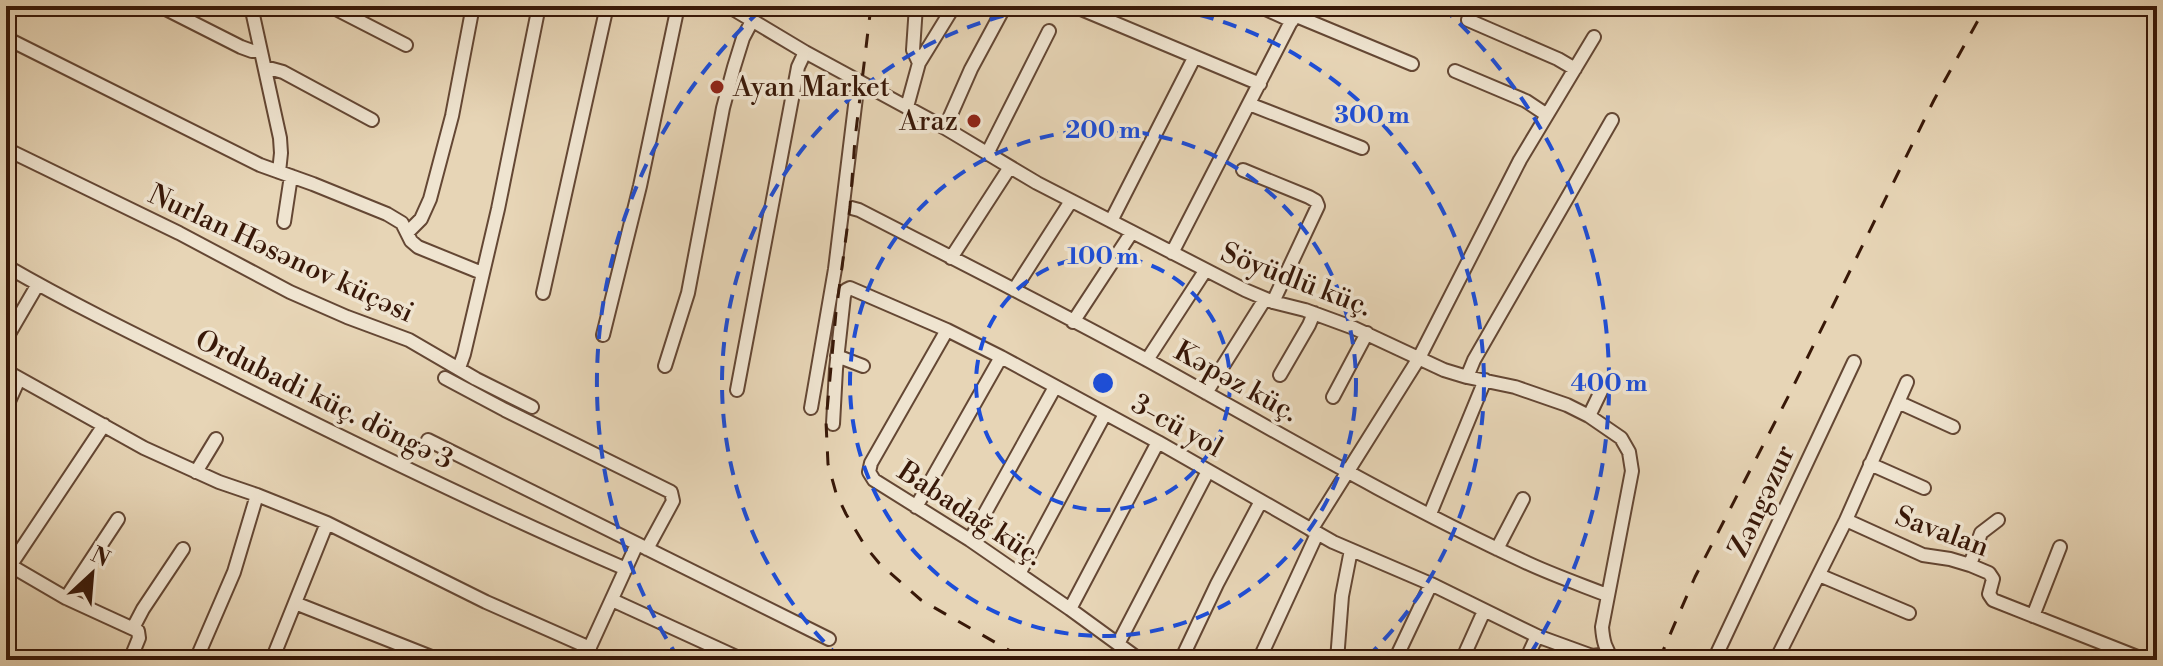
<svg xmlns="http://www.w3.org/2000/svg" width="2163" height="666" font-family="'Libre Bodoni',serif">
  <rect width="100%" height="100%" fill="#e7d5b6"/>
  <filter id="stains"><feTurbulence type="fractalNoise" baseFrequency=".0025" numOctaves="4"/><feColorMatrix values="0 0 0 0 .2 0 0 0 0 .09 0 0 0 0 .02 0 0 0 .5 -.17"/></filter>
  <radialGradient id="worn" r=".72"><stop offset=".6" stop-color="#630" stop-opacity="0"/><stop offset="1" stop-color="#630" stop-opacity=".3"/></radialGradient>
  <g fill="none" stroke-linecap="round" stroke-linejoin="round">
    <defs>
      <path id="minor" d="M160,6L241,47L252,51H260
        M251,6L280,138L281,153L279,172
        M330,6L406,45
        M728,6L805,52L945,128L1037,183L1245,290L1273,302L1305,310L1354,328L1444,370L1467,377L1515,387L1567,405L1589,416L1621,438L1629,452L1632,471L1602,627C1603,640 1605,650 1614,660
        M1074,6L1260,84
        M1259,6L1292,21
        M1294,15L1412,64
        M1468,20L1558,59L1575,69
        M6,38L260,165L313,184L387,214L402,223L411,241L418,247L482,273
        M919,63L954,6
        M265,67L283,72L372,120
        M1455,71L1526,101L1547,115
        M1249,104L1362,148
        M907,107L919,63L913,50L916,6
        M945,128L971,69L1005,6
        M6,149L179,233L290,292L347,317L409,340L476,379L532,407
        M987,154L1049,31
        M1243,170L1309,197L1316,201L1318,206L1273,302
        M844,206L859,210C956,260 1054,309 1149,361C1272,429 1395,502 1523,561C1550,574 1579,584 1607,595
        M1111,221L1194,58
        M284,222L291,176
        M408,232L421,219L430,199L452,116L473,6
        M1172,253L1299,6
        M951,258L1010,167
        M6,266C77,307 150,342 223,378C356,445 490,510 626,569
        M1014,290L1071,201
        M543,293L607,6
        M1073,322L1132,232
        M947,330L871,463L869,472L874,480L970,540L1070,609L1140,660
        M603,335L640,186L678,6
        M6,339L38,284
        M837,356L863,366
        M1147,360L1205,271
        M665,366L688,293L723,108L734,67L743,38L752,21
        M459,368L464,354L498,209L539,6
        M6,371L144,448L219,482L257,495L327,523L486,602L590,648
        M1280,375L1309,325L1314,313
        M1467,377L1474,360L1612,120
        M445,378L505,410L671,492L673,501L647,549
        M737,390L798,67L805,52
        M1206,393L1265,299
        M1333,397L1367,333
        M1898,402L1953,427
        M6,408L19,379
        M811,408L835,269L858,81
        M1589,416L1603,387
        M833,424L836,369L844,296L846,290L850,288L947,330L1001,357L1158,442L1333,542L1431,584L1537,636L1592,656L1609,654
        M428,440L829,639
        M6,447V457
        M1870,464L1924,488
        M196,472L216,439
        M916,507L1001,357
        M1430,514L1485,380
        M1846,520L1907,382
        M1311,530L1419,358L1520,160L1594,37
        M970,540L1055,387
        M1497,549L1523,499
        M6,563L66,598L138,631L139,638L130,660
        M1970,565L1981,533L1998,520
        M10,566L104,425
        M1019,574L1105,414
        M1819,575L1909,613
        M66,598L118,519
        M612,600L743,660
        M295,603L439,660
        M1070,609L1158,442
        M2033,616L2060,547
        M133,628L143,609L183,549
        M6,634V643
        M1118,644L1208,471
        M64,660V659
        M196,660L234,572L257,495
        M272,660L327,523
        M584,660L637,544
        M1181,660L1217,584L1261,501
        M1259,660L1317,534
        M1337,660L1342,596L1351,550
        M1395,660L1431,584
        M1462,660L1484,611
        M1526,660L1537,636
        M1714,660L1854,362
        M1776,660L1846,520L1923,555L1950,559L1970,565L1989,573L1993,579L1989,594L1993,600L2145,660"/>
    </defs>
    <use href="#minor" stroke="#644734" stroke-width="16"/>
    <use href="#minor" stroke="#efe4d0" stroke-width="12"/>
    <path stroke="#381808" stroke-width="3" stroke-dasharray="14 14" stroke-linecap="butt" d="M871,6L855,139L850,207L836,312L826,422L828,464L836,493L846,514L865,546L879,563L921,600L1026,660
      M1659,660L1695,577L1789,395L1934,100L1986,6"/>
  </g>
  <g fill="none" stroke="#1d4ed8" stroke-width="4" stroke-dasharray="14 10">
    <circle cx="1103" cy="383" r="127"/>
    <circle cx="1103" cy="383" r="253"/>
    <path d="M841 659A380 380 0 0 1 1053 6M1153 6A380 380 0 0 1 1365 659"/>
    <path d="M679 659A506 506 0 0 1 764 7M1442 7A506 506 0 0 1 1527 659"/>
  </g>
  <g fill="#8f2418" stroke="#efe4d0" stroke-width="3">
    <circle cx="717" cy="87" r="8"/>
    <circle cx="974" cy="121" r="8"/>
  </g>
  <g text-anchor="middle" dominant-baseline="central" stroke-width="7" stroke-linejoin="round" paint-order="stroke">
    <g font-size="28" fill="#381808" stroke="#efe4d0" text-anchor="start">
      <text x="733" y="87">Ayan Market</text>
      <text x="958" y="121" text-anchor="end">Araz</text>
    </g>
    <g font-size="28" fill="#381808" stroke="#efe4d0">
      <text transform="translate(281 254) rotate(25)">Nurlan Həsənov küçəsi</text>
      <text transform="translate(1296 280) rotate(21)">Söyüdlü küç.</text>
      <text transform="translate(1236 382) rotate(29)">Kəpəz küç.</text>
      <text transform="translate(324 400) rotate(26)">Ordubadi küç. döngə 3</text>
      <text transform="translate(1177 426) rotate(29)">3-cü yol</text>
      <text transform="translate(1762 501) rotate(-65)">Zəngəzur</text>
      <text transform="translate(970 514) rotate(33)">Babadağ küç.</text>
      <text transform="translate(1942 532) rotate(20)">Savalan</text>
    </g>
  </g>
  <circle cx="1103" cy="383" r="12" fill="#1d4ed8" stroke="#efe4d0" stroke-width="4"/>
  <g font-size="24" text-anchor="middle" font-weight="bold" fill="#1d4ed8" stroke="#efe4d0" stroke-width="7" stroke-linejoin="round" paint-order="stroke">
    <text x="1372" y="123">300 m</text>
    <text x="1103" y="138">200 m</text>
    <text x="1103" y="264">100 m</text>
    <text x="1609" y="391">400 m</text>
  </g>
  <rect width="2163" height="666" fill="none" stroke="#e7d5b6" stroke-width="32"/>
  <rect x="8" y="8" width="2147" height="650" fill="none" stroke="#381808" stroke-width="4"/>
  <rect x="16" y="16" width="2131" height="634" fill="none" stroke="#381808" stroke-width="2"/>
  <g transform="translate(92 574) rotate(26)" stroke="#efe4d0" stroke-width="6" paint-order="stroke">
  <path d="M0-6L14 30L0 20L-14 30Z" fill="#381808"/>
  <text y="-12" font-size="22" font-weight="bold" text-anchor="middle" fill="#381808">N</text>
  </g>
  <rect width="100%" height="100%" filter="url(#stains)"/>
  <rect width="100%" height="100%" fill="url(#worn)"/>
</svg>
